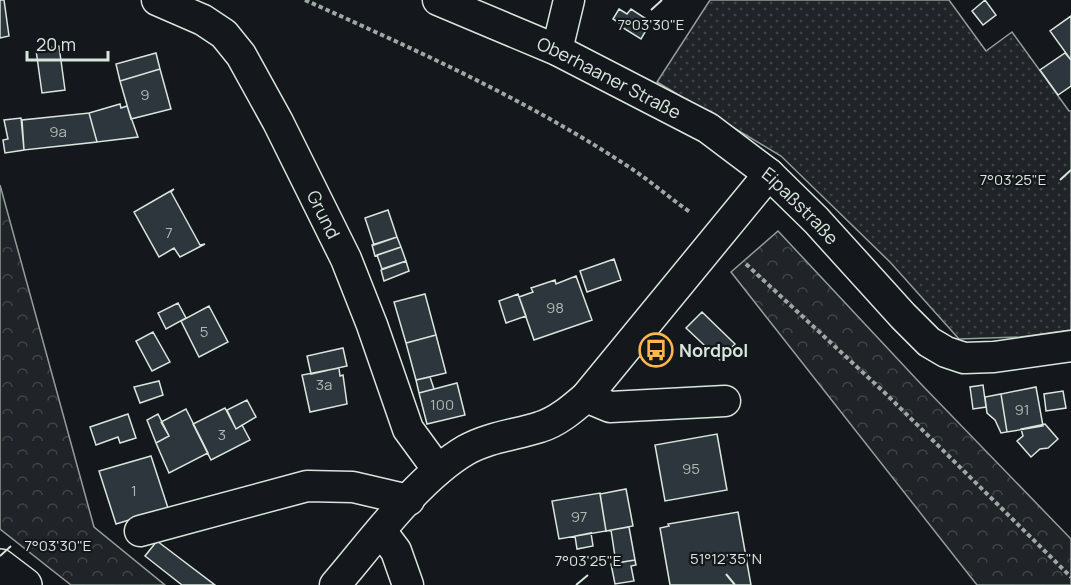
<svg xmlns="http://www.w3.org/2000/svg" width="1071" height="585" font-family="Manrope,sans-serif">
  <defs>
    <pattern id="grass-dots" width="8" height="8" patternUnits="userSpaceOnUse" patternTransform="scale(1.5)"><rect width="8" height="8" fill="#202428"/><path d="M2 2h.1M6 6h.1" fill="none" stroke="#404447" stroke-width="1.8" stroke-linecap="round"/></pattern>
    <pattern id="forest-crowns" width="20" height="18" patternUnits="userSpaceOnUse" patternTransform="scale(1.5)"><rect width="20" height="18" fill="#202428"/><path d="M2 6a3 3 0 1 1 6 0M12 15a3 3 0 1 1 6 0" fill="none" stroke="#404447"/></pattern>
  </defs>
  <rect width="100%" height="100%" fill="#14181c"/>
  <path fill="url(#grass-dots)" stroke="#939e99" stroke-width="1.5" d="M710,0H949L986,51L1012,32L1069,111H1071V330L1020,337L959,339L890,262L781,156L657,82Z"/>
  <path fill="url(#forest-crowns)" stroke="#939e99" stroke-width="1.5" d="M0,185L94,527L165,585H71L0,529Z
    M778,231L921,384L1071,539V585H977L731,272Z"/>
  <path fill="#2c363c" stroke="#d8e6dc" stroke-width="1.5" d="M0,0H4L9,36L0,38Z
    M985,0L996,15L983,25L972,11Z
    M619,9L627,14L631,9L651,22L641,39L620,26L621,24L613,19Z
    M1071,16V60L1050,31Z
    M59,46L65,90L42,93L36,50Z
    M156,53L160,69L120,81L116,64Z
    M1065,53L1071,60V86L1058,95L1040,70Z
    M160,69L171,109L131,119L120,81Z
    M120,104L121,108L127,106L138,137L97,142L89,113Z
    M89,113L97,142L24,150L22,120Z
    M21,118L24,150L5,153L3,140L8,139L4,120Z
    M174,189L171,192L200,245L205,244L180,257L174,248L159,257L134,212Z
    M388,210L397,237L374,245L365,218Z
    M397,237L401,247L375,256L372,245Z
    M401,247L406,261L382,269L377,255Z
    M614,259L621,280L587,292L580,271Z
    M406,261L409,271L384,281L381,270Z
    M576,276L592,320L534,340L519,297L533,292L531,288L555,280L556,284Z
    M425,294L436,335L406,343L394,302Z
    M518,294L526,316L506,323L499,301Z
    M178,303L186,318L166,329L158,313Z
    M209,306L228,342L199,357L181,321Z
    M702,312L735,344L720,360L686,328Z
    M153,332L170,362L152,371L136,341Z
    M436,335L446,373L416,380L406,343Z
    M343,348L347,366L311,374L307,356Z
    M339,368L340,376L343,375L347,404L310,412L302,375Z
    M430,377L434,389L419,393L416,380Z
    M159,381L163,395L140,403L134,387Z
    M457,383L465,415L427,424L419,393Z
    M983,385L986,407L973,409L970,387Z
    M1036,387L1043,426L1007,432L1001,394Z
    M1063,391L1066,408L1046,411L1044,394Z
    M1001,394L1007,432L1001,433L995,420L987,413L985,397Z
    M247,400L256,417L236,429L227,410Z
    M225,408L236,429L242,425L250,440L211,460L193,424Z
    M186,409L208,453L169,473L156,443L169,436L161,422Z
    M128,414L136,438L120,443L118,437L96,445L90,427Z
    M158,414L169,436L156,443L147,420Z
    M1045,424L1058,439L1048,448L1040,449L1031,457L1017,441L1023,436L1021,429Z
    M717,434L727,490L665,501L655,445Z
    M151,456L168,508L116,524L99,471Z
    M626,489L633,526L606,531L600,494Z
    M600,493L606,531L559,539L552,501Z
    M738,512L751,585H670L660,528L669,526L668,524Z
    M629,527L635,560L616,563L611,530Z
    M591,533L593,546L577,549L575,536Z
    M157,541L215,585H182L145,556Z
    M635,560L636,565L631,566L634,581L615,584L611,564Z"/>
  <g fill="none" stroke-linecap="round" stroke-linejoin="round">
    <defs>
      <g id="minor">
        <path id="s1" d="M157,0L203,20L224,34L241,55L278,122L346,259L372,325L408,429L438,470"/>
        <path id="s2" d="M438,0L557,50L708,128L769,174L816,220L903,316L929,342L946,352L964,358L994,357L1071,346"/>
        <path d="M557,50L569,0"/>
        <path d="M586,397L610,407L725,401"/>
        <path d="M140,531L307,486L353,487L409,500"/>
        <path d="M381,531L396,551L408,585"/>
        <path d="M335,585C371,543 418,478 466,450C489,437 515,435 540,427C557,422 572,409 586,397L769,174"/>
      </g>
      <path id="major" d="M0,566L25,585"/>
    </defs>
    <use href="#minor" stroke="#d8e6dc" stroke-width="33"/>
    <use href="#major" stroke="#d8e6dc" stroke-width="36"/>
    <path stroke="#9da8a2" stroke-width="4" stroke-dasharray="4.5 3" stroke-linecap="butt" d="M305,0C418,51 532,102 635,171C654,184 671,199 690,212
      M746,264L885,393L1071,577"/>
    <use href="#minor" stroke="#14181c" stroke-width="30"/>
    <use href="#major" stroke="#14181c" stroke-width="33"/>
  </g>
  <path fill="none" stroke="#d8e6dc" stroke-width="2" d="M651,10L662,0M1060,180L1071,170M0,556L11,546M726,574L735,585M576,585L588,575"/>
  <defs>
    <symbol id="bus-ring" viewBox="-11 -11 22 22"><circle r="9.5" fill="#14181c" stroke="#ffb74d" stroke-width="1.5"/><path d="M-5-6H5V4H4V6H2V4H-2V6H-4V4H-5ZM-3.5-4V0h7V-4ZM-3.5 1.2v1.5H-2V1.2ZM2 1.2v1.5H3.5V1.2Z" fill="#ffb74d"/></symbol>
  </defs>
  <g fill-rule="evenodd">
    <use href="#bus-ring" x="637" y="331" width="38" height="38"/>
  </g>
  <g text-anchor="middle" dominant-baseline="central" stroke-width="4.5" stroke-linejoin="round" paint-order="stroke">
    <g font-size="15" fill="#adbab4">
      <text x="145" y="94">9</text>
      <text x="58" y="131">9a</text>
      <text x="169" y="232">7</text>
      <text x="555" y="307">98</text>
      <text x="204" y="331">5</text>
      <text x="324" y="384">3a</text>
      <text x="442" y="404">100</text>
      <text x="1022" y="409">91</text>
      <text x="222" y="434">3</text>
      <text x="691" y="468">95</text>
      <text x="134" y="490">1</text>
      <text x="579" y="516">97</text>
    </g>
    <g font-size="18" fill="#d8e6dc" stroke="#14181c">
      <text stroke="none"><textPath href="#s2" startOffset="188">Oberhaaner Straße</textPath></text>
      <text stroke="none"><textPath href="#s1" startOffset="282">Grund</textPath></text>
      <text stroke="none"><textPath href="#s2" startOffset="420">Eipaßstraße</textPath></text>
    </g>
    <g font-size="18" font-weight="bold" fill="#d8e6dc" stroke="#14181c" text-anchor="start">
      <text x="679" y="350">Nordpol</text>
    </g>
  </g>
  <g font-size="15" text-anchor="middle" fill="#d8e6dc" stroke="#14181c" stroke-width="4.5" stroke-linejoin="round" paint-order="stroke">
    <text x="651" y="30">7°03'30"E</text>
    <text x="1013" y="185">7°03'25"E</text>
    <text x="58" y="551">7°03'30"E</text>
    <text x="726" y="564">51°12'35"N</text>
    <text x="588" y="566">7°03'25"E</text>
  </g>
  <path d="M27 51v9h81v-9" fill="none" stroke="#d8e6dc" stroke-width="3"/>
  <text x="36" y="51" font-size="18" fill="#d8e6dc" stroke="#14181c" stroke-width="4.5" paint-order="stroke">20 m</text>
</svg>
